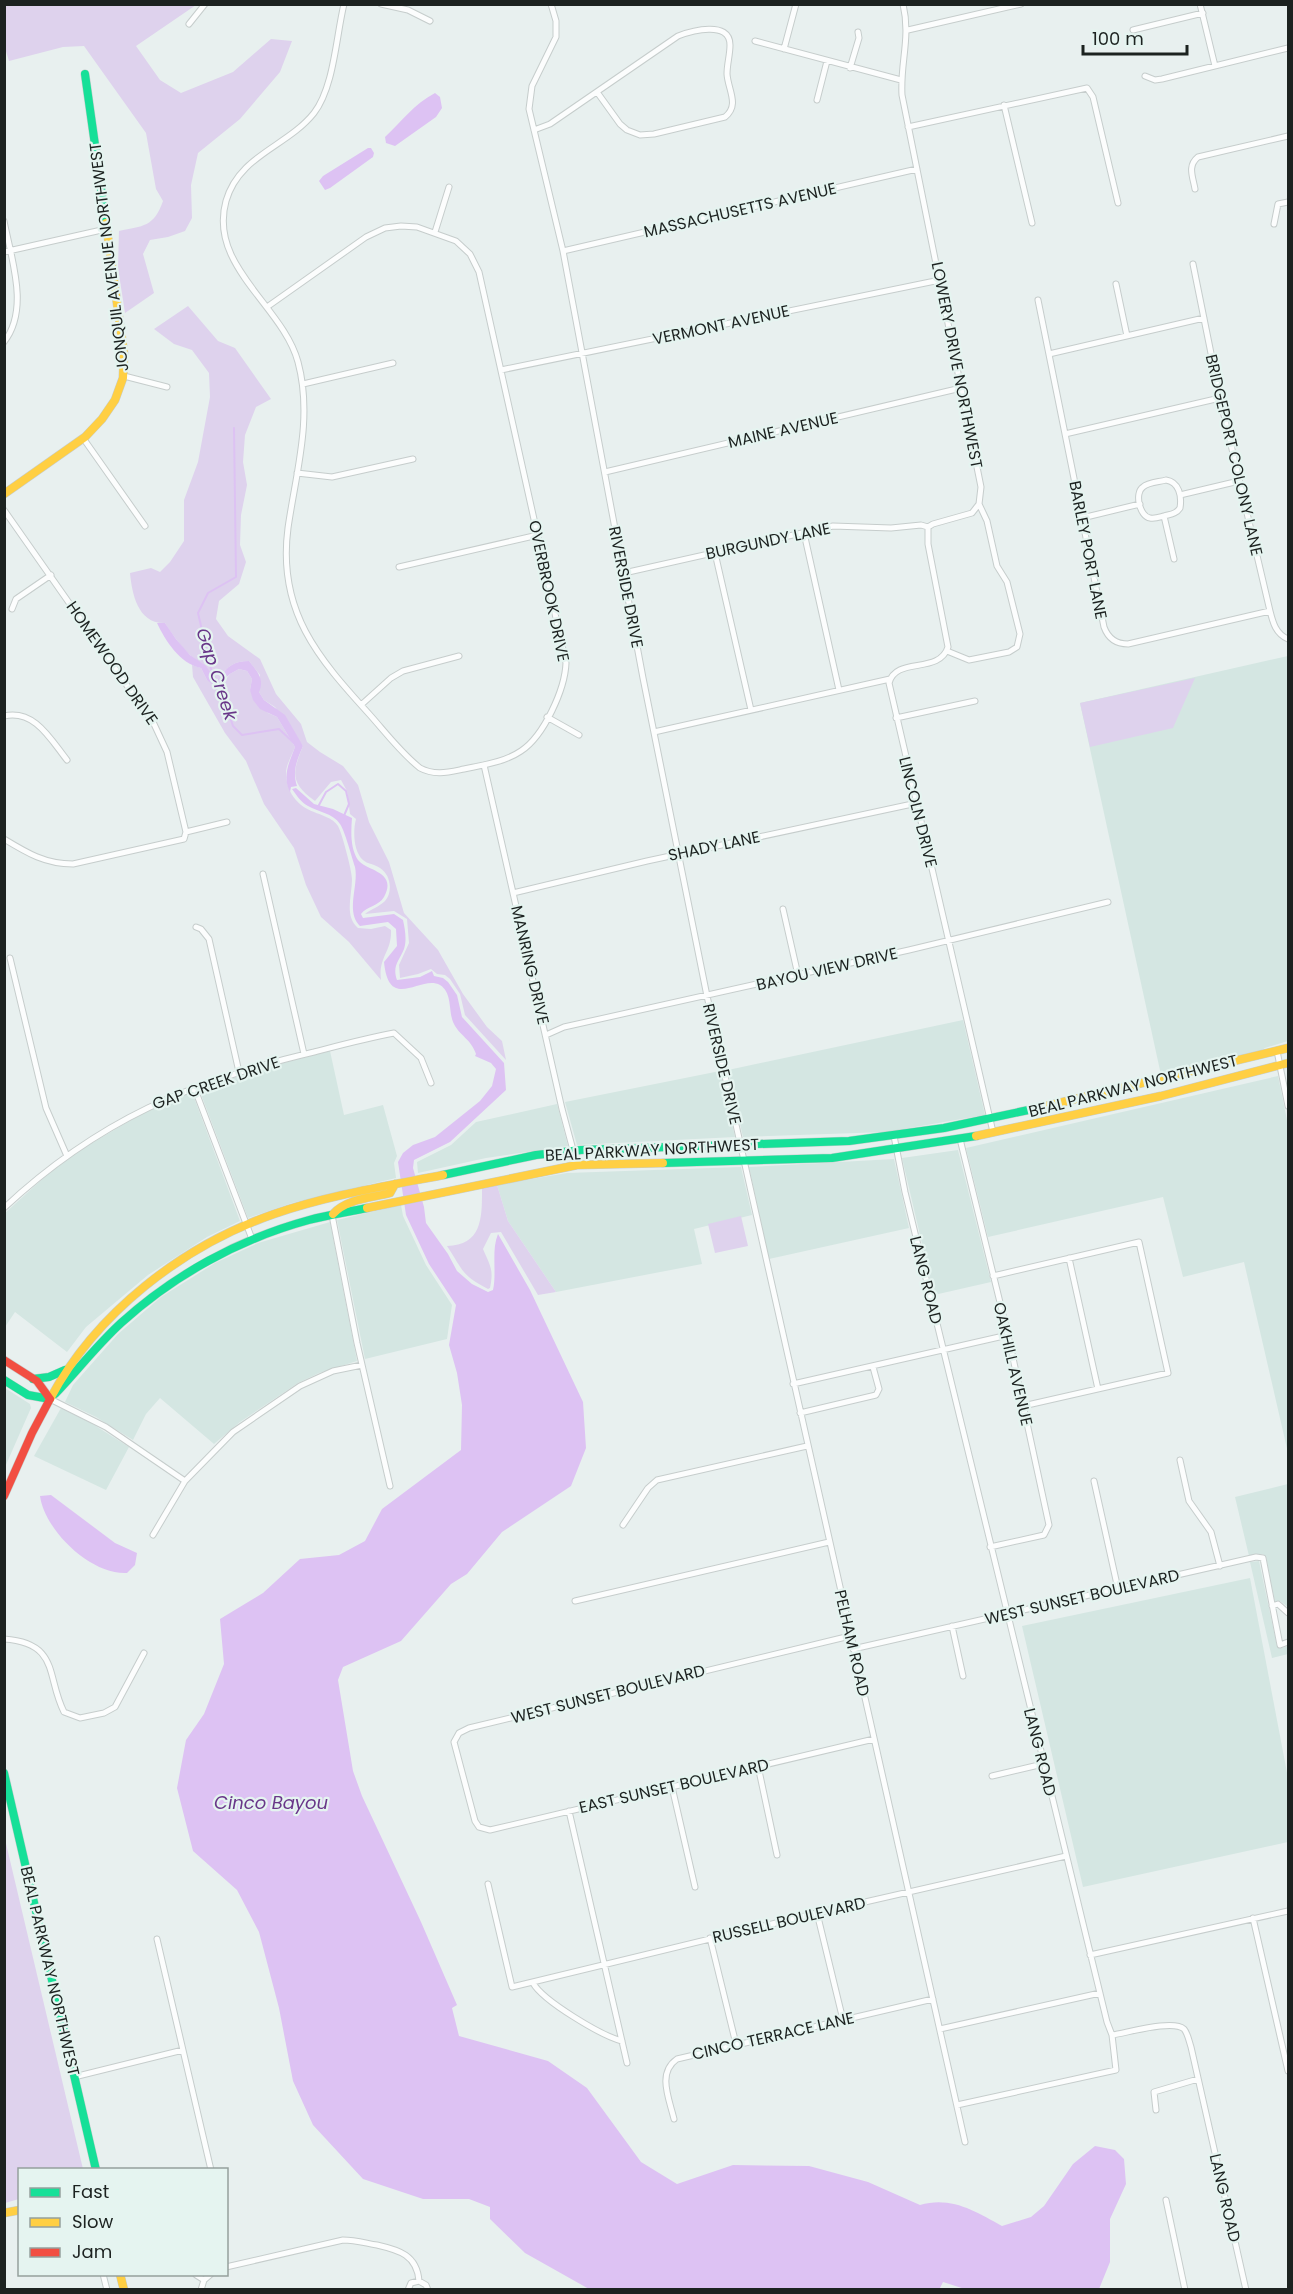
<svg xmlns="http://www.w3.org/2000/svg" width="1293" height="2294" font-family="Poppins,sans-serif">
  <rect width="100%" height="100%" fill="#e8f0ef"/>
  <path fill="#d4e6e2" d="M1288,656V1041L1265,1048L1262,1050L1161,1075L1080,703Z
    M963,1020L985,1115L886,1132L743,1137L728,1070Z
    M330,1051L344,1115L383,1105L397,1156L394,1163L396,1178L292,1203L248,1218L199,1089L263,1068Z
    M720,1071L735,1137L577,1145L565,1102Z
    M1278,1076L1288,1125V1453L1244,1262L1183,1277L1163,1197L988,1237L966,1148Z
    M192,1092L240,1221L207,1237L148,1275L86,1327L67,1352L15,1312L5,1327V1213L49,1173L87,1146L148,1110Z
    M557,1104L568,1146L486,1158L418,1173L417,1162L451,1145L476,1122Z
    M958,1150L991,1282L934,1295L902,1158Z
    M894,1159L909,1228L769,1259L749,1167Z
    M741,1167L752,1215L694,1229L702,1264L556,1292L508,1221L497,1185L567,1173Z
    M401,1205L403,1216L426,1265L452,1305L447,1339L365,1359L337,1220Z
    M330,1222L357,1361L319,1373L298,1383L240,1422L214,1444L160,1398L146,1414L133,1440L96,1417L65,1402L73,1385L118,1334L161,1297L215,1263L258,1243Z
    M5,1388L30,1404L31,1408L5,1467Z
    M61,1408L91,1423L129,1447L106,1490L34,1456Z
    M1288,1484V1607L1280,1601L1275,1602L1266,1557L1263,1554L1249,1556L1235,1497Z
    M1259,1561L1277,1646L1282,1648L1288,1646V1654L1272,1658L1250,1562Z
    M1250,1578L1288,1778V1842L1083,1887L1022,1626Z"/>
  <path fill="#ded2ed" d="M5,4L196,5L136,46L160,80L181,93L233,72L271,39L292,41L280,72L240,119L198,153L191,185L192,218L185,231L168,237L150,240L143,254L154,293L125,313L118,268L119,231C143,226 154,227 163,201L156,189L146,133L84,46L63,47L9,61L5,48Z
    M188,306L218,341L235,348L271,399L256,407L245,435L243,462L247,485L241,515L240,545L246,562L239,584L219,601L216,619L228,636L260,659L276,694L301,724L307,742L320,752L343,766L358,785L369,822L389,862L404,913L438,950L463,994L487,1027L502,1041L506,1060L465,1015L460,994L450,979L445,975L437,974L431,969L418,974L400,978L399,965L409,943L407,919L394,911L365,914C371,909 379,907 385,901C393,892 391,875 380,868C375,864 367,864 363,860C353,851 353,830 356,819L350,814L347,791L341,780L331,782L315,801C290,783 292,773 303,746L275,707L264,700L259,692L260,675L249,661C234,661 227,666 219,679L214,678C205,665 200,664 189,654C180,645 172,634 165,623C138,624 132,594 130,573L151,568L160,572L170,562L184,541V500L198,462L210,397L209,373L192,350L174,344L154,329Z
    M192,665L201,668L207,680L223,683L230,674L239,669L247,671L252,679L250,690L268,713L277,717L295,747C292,755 286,765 286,773C286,791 297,806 314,812C321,815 333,818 338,826C342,833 352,871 352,879C352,896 344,916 358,928L371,929L385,926L391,930C392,952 378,957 381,980L349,942L321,917L306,885L294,848L264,804L246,761L225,733L193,677Z
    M1195,678L1173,728L1090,747L1080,703Z
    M497,1185L508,1221L556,1292L538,1295L501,1232L491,1233L483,1249C490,1266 494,1269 490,1288L488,1289C461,1275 463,1270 447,1246C483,1245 482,1216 482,1188Z
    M741,1216L748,1246L715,1253L708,1224Z
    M4,1835L83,2169L20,2170L19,2199L5,2203Z"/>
  <path fill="#ddc2f3" d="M435,93L440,97L442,108L436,117L395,146L386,143L385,137C402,121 414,104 435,93Z
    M368,148H371L374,153L373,157L330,188L325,190L319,181L323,176Z
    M157,623H165L176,639L190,655L206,666L214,678L219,679C227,666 234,661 249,661C257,671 265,679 259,692L264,700L285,715L303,746C297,760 292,771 297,786L291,787L290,792C282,776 289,763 295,747L277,717L260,709L253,700L250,690L252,679L247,671L239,669L230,674L216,687L207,680L201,668C180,664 165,640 157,623Z
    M296,788L314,804L333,809L352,818C351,831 350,848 358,860C366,871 398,871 384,897C379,906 367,906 361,914L363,918L394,914L403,920C405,929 407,940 404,949C399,961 392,966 397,980L420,977L432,971L434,976L443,978L448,982L457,995L462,1017L504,1063L506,1090L450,1142L414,1160L413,1168L424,1207L426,1223L448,1254L457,1271L472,1284L488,1292L493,1290C497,1272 491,1251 498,1234L530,1290L583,1402L586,1448L571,1486L502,1532L467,1574L451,1584L401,1641L343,1667L338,1680L353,1771L362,1796L421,1922L457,2005L452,2008L459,2036L548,2061L587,2088L641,2162L677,2184L733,2165L809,2166L868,2182L920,2205C951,2196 975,2211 1002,2226L1031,2217L1044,2206L1073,2164L1095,2146L1115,2150L1124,2159L1126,2184L1110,2219V2262L1099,2289L968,2290L943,2282L939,2290L589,2289L525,2253L490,2219V2207L469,2199H423L363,2179L313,2125L293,2081L279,2008L259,1932L237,1890L193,1851L177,1788L186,1740L204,1714L224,1664L220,1619L263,1593L300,1559L339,1555L365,1541L382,1509L461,1450L462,1405L457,1373L449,1345L456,1305L429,1264L406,1215L398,1162L403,1153L413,1145L435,1137L480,1101L492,1086L496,1069L491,1063L475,1056L476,1054C471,1039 460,1036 454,1024C448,1013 453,993 440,985C421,974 389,1013 384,962L397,946L396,929L388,922L360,926C345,912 359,885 355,867C352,858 345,831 340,824C333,813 318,812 308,806C301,802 297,796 292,789Z
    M51,1495L115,1543L137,1553L135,1565L127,1573C91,1575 45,1531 40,1496Z"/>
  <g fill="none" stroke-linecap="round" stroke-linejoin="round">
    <path stroke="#ddc2f3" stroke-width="2" d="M216,680L211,669L198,613L208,593L236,577L234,428
      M219,685L233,726L242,735L279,729L294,743
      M319,805L326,792L338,784L346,791L349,804L343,818"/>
    <defs>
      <path id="street" d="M381,4L408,10L430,21
        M551,4L556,21V37L532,86L529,109L563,251L643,678L707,996L965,2142
        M903,4C911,38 900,62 902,95L981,487L979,504L987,521L997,566L1007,582L1020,634L1017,647L1009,652L969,660L947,651
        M1200,4L1215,66
        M189,24L205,4
        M908,30L1021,4
        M1133,30L1203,13
        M755,41L901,80
        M784,49L796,4
        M850,68L859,38L858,32
        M1145,76L1155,80L1162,79L1288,48
        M817,100L827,61
        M1004,105L1032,223
        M908,127L1087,88L1093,97L1118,203
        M534,130L550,124L678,36C691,31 730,20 730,45C730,55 727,64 727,74C728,90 740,105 725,117L654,134L640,135L627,130L620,124L597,92
        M1195,189C1193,177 1187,166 1198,157L1288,136
        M4,221C11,258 30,309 4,342
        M1274,224L1278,204L1288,202
        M435,232L449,187
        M563,251L917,169
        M4,252L106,229
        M1193,264L1220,398L1270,611C1273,623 1276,634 1288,639
        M1116,284L1127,336
        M1038,300L1104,627C1108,638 1116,644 1128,644L1270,611
        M267,307L366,237L385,228L401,226L417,227L456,241L470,254L479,272L566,663C565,689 544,736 521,751C505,762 483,765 464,769C449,772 435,776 420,768C401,753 386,733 370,715C318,658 277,611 288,528C296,472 313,418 298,362C283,306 208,266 226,201C239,155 287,147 314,113C334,87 336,37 344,4
        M1049,354L1204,318
        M501,370L940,280
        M124,376L167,387
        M303,384L393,363
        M1065,434L1220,398
        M83,438L145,526
        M605,472L961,388
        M297,473L332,477L413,459
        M1166,480C1179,482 1182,496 1180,508C1176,514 1171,514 1164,516C1160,517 1155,519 1150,518C1140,517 1134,493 1143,487C1148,482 1159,482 1166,480Z
        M1180,495L1239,481
        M4,510L154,724L167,752L186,832
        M1164,516L1174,559
        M1082,518L1140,504
        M928,527V544L948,647C939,675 896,656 889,683L993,1132
        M804,533L839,690
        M715,553L751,710
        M399,567L538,535
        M624,573L833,526L891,528L921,525L928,527L933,524L972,513L979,504
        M12,609L16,599L51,575
        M361,705L391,678L403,671L459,656
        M4,716C35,709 51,740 67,760
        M547,717L579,735
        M896,718L975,701
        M654,732L890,679
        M484,765L562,1109L577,1165
        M4,839C27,853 45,864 73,864L184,839L186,832L227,822
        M263,874L304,1054
        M513,893L647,861L917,803
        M783,909L798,975
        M196,927L201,929L209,939L239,1072
        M10,958L46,1108L67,1156
        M546,1035L564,1027L909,950L1108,902
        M1277,1051L1288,1106
        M194,1087L252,1239
        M894,1136L905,1192L1107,2022L1112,2035L1116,2070L957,2105
        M960,1139L1008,1335L1049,1525L1044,1535L990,1547
        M4,1208C98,1120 191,1081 314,1052C341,1045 367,1038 394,1033L421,1058L431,1083
        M332,1215L357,1343L390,1486
        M1069,1258L1098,1389
        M993,1276L1139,1242L1168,1373L1023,1406
        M793,1384L1008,1335
        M50,1399L106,1427L185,1481
        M800,1413L876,1395L879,1389L873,1367
        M1180,1460L1189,1501L1211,1532L1220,1566
        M1094,1481L1118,1589
        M623,1525L648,1488L657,1480L807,1446
        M153,1535L185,1481L233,1432L300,1386L333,1371L362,1365
        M575,1601L829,1542
        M1272,1606L1278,1604L1288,1613
        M952,1626L963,1676
        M850,1636L469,1728L459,1733L454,1742L475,1821L479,1827L490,1830L874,1739
        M4,1639C60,1643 46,1677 64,1712L80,1718L104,1713L115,1707L144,1653
        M853,1649L1256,1557L1263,1558L1280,1645L1288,1642
        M758,1766L777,1855
        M992,1776L1043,1764
        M672,1787L695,1887
        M569,1811L627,2063
        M488,1884L512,1987L817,1913L1066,1856
        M817,1913L843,2020
        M1253,1918L1288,2071
        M710,1938L736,2044
        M157,1939L211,2170
        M1090,1955L1288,1911
        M533,1983C543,2001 602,2036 622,2041
        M940,2029L1100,1993
        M1112,2035C1127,2033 1173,2019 1184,2029C1188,2034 1189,2041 1191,2047L1246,2290
        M74,2077L183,2050
        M1156,2110L1154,2092L1198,2079
        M674,2119C669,2098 657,2073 677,2059L933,1999
        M1166,2200L1185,2290
        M226,2267L343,2240C355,2240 365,2243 377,2245C399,2250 417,2255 419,2281
        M103,2274L107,2290
        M196,2275L204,2280
        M201,2290L204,2280L211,2274
        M408,2290L411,2283L419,2281L426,2285L428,2290"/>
      <path id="fast" d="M85,74L106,223
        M663,1163L832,1158L976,1136
        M443,1175L536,1155L581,1150L849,1141L944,1128L1038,1108
        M33,1379L49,1377L65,1370
        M4,1380L28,1395L50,1399
        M55,1394C77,1371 97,1345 121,1323C174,1275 239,1239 309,1220C328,1215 348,1212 367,1208
        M4,1773L96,2170"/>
      <path id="slow" d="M4,494L85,437L102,419L115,400L123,378L124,354L106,223
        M1038,1108L1288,1048
        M976,1136L1161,1096L1288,1063
        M367,1208L577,1165L663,1163
        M333,1214C346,1199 371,1198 390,1193L395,1184
        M50,1399C96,1313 182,1246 274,1214C329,1195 387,1186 443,1175
        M4,2213L20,2210
        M120,2274L124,2290"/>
      <path id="jam" d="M4,1360L37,1381L50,1399
        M4,1496L32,1433L50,1399"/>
    </defs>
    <use href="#street" stroke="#c6cdcc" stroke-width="7"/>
    <use href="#fast" stroke="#c6cdcc" stroke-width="9"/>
    <use href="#slow" stroke="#c6cdcc" stroke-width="9"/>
    <use href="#jam" stroke="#c6cdcc" stroke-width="9"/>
    <use href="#street" stroke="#fcfdfd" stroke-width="5"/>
    <use href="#fast" stroke="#16e098" stroke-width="8"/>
    <use href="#slow" stroke="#ffcf43" stroke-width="8"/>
    <use href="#jam" stroke="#f24e42" stroke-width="8"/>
  </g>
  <g text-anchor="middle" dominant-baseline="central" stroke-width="4.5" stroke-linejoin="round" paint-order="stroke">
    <g font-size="16" fill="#1c2220" stroke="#e5f4f0">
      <text transform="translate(740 210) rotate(-13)">MASSACHUSETTS AVENUE</text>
      <text transform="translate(109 257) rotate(-97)">JONQUIL AVENUE NORTHWEST</text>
      <text transform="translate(721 325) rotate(-12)">VERMONT AVENUE</text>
      <text transform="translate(957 365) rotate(79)">LOWERY DRIVE NORTHWEST</text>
      <text transform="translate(783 430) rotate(-13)">MAINE AVENUE</text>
      <text transform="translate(1234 455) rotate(77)">BRIDGEPORT COLONY LANE</text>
      <text transform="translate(768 541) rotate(-12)">BURGUNDY LANE</text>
      <text transform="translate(1088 550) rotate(79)">BARLEY PORT LANE</text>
      <text transform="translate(626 587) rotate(79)">RIVERSIDE DRIVE</text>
      <text transform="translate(549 591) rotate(78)">OVERBROOK DRIVE</text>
      <text transform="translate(112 663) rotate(55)">HOMEWOOD DRIVE</text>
      <text transform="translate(918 812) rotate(76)">LINCOLN DRIVE</text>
      <text transform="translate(714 846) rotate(-12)">SHADY LANE</text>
      <text transform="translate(530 965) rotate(77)">MANRING DRIVE</text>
      <text transform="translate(827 969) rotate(-13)">BAYOU VIEW DRIVE</text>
      <text transform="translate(722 1064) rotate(77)">RIVERSIDE DRIVE</text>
      <text transform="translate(216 1083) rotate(-19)">GAP CREEK DRIVE</text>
      <text transform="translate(1133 1086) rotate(-14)">BEAL PARKWAY NORTHWEST</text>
      <text transform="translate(652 1150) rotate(-3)">BEAL PARKWAY NORTHWEST</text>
      <text transform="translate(926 1280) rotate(76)">LANG ROAD</text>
      <text transform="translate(1013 1364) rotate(77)">OAKHILL AVENUE</text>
      <text transform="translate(1082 1597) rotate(-13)">WEST SUNSET BOULEVARD</text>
      <text transform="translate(852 1643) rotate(77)">PELHAM ROAD</text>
      <text transform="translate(608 1694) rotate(-14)">WEST SUNSET BOULEVARD</text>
      <text transform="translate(1040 1752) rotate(76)">LANG ROAD</text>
      <text transform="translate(674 1786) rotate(-13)">EAST SUNSET BOULEVARD</text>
      <text transform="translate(789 1920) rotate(-13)">RUSSELL BOULEVARD</text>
      <text transform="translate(50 1971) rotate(77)">BEAL PARKWAY NORTHWEST</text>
      <text transform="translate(773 2036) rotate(-13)">CINCO TERRACE LANE</text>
      <text transform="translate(1225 2198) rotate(77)">LANG ROAD</text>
    </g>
    <g font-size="18" font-style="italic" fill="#693789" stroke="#e5f4f0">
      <text transform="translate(217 674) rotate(72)">Gap Creek</text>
      <text x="271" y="1802">Cinco Bayou</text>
    </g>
  </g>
  <rect width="1293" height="2294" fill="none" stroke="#1c2220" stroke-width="12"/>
  <rect x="18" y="2168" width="210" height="108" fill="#e5f4f0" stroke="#95a09d" stroke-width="1.5"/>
  <rect x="30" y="2188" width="30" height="9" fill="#16e098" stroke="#95a09d" stroke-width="1.5"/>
  <text x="72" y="2198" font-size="18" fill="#1c2220">Fast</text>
  <rect x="30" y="2218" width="30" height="9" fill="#ffcf43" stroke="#95a09d" stroke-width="1.5"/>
  <text x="72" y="2228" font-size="18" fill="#1c2220">Slow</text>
  <rect x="30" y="2248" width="30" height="9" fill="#f24e42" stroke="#95a09d" stroke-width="1.5"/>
  <text x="72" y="2258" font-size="18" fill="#1c2220">Jam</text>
  <path d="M1083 45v9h104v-9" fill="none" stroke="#1c2220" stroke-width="3"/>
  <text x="1092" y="45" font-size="18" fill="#1c2220" stroke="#e5f4f0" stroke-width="4.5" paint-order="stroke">100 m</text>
</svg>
